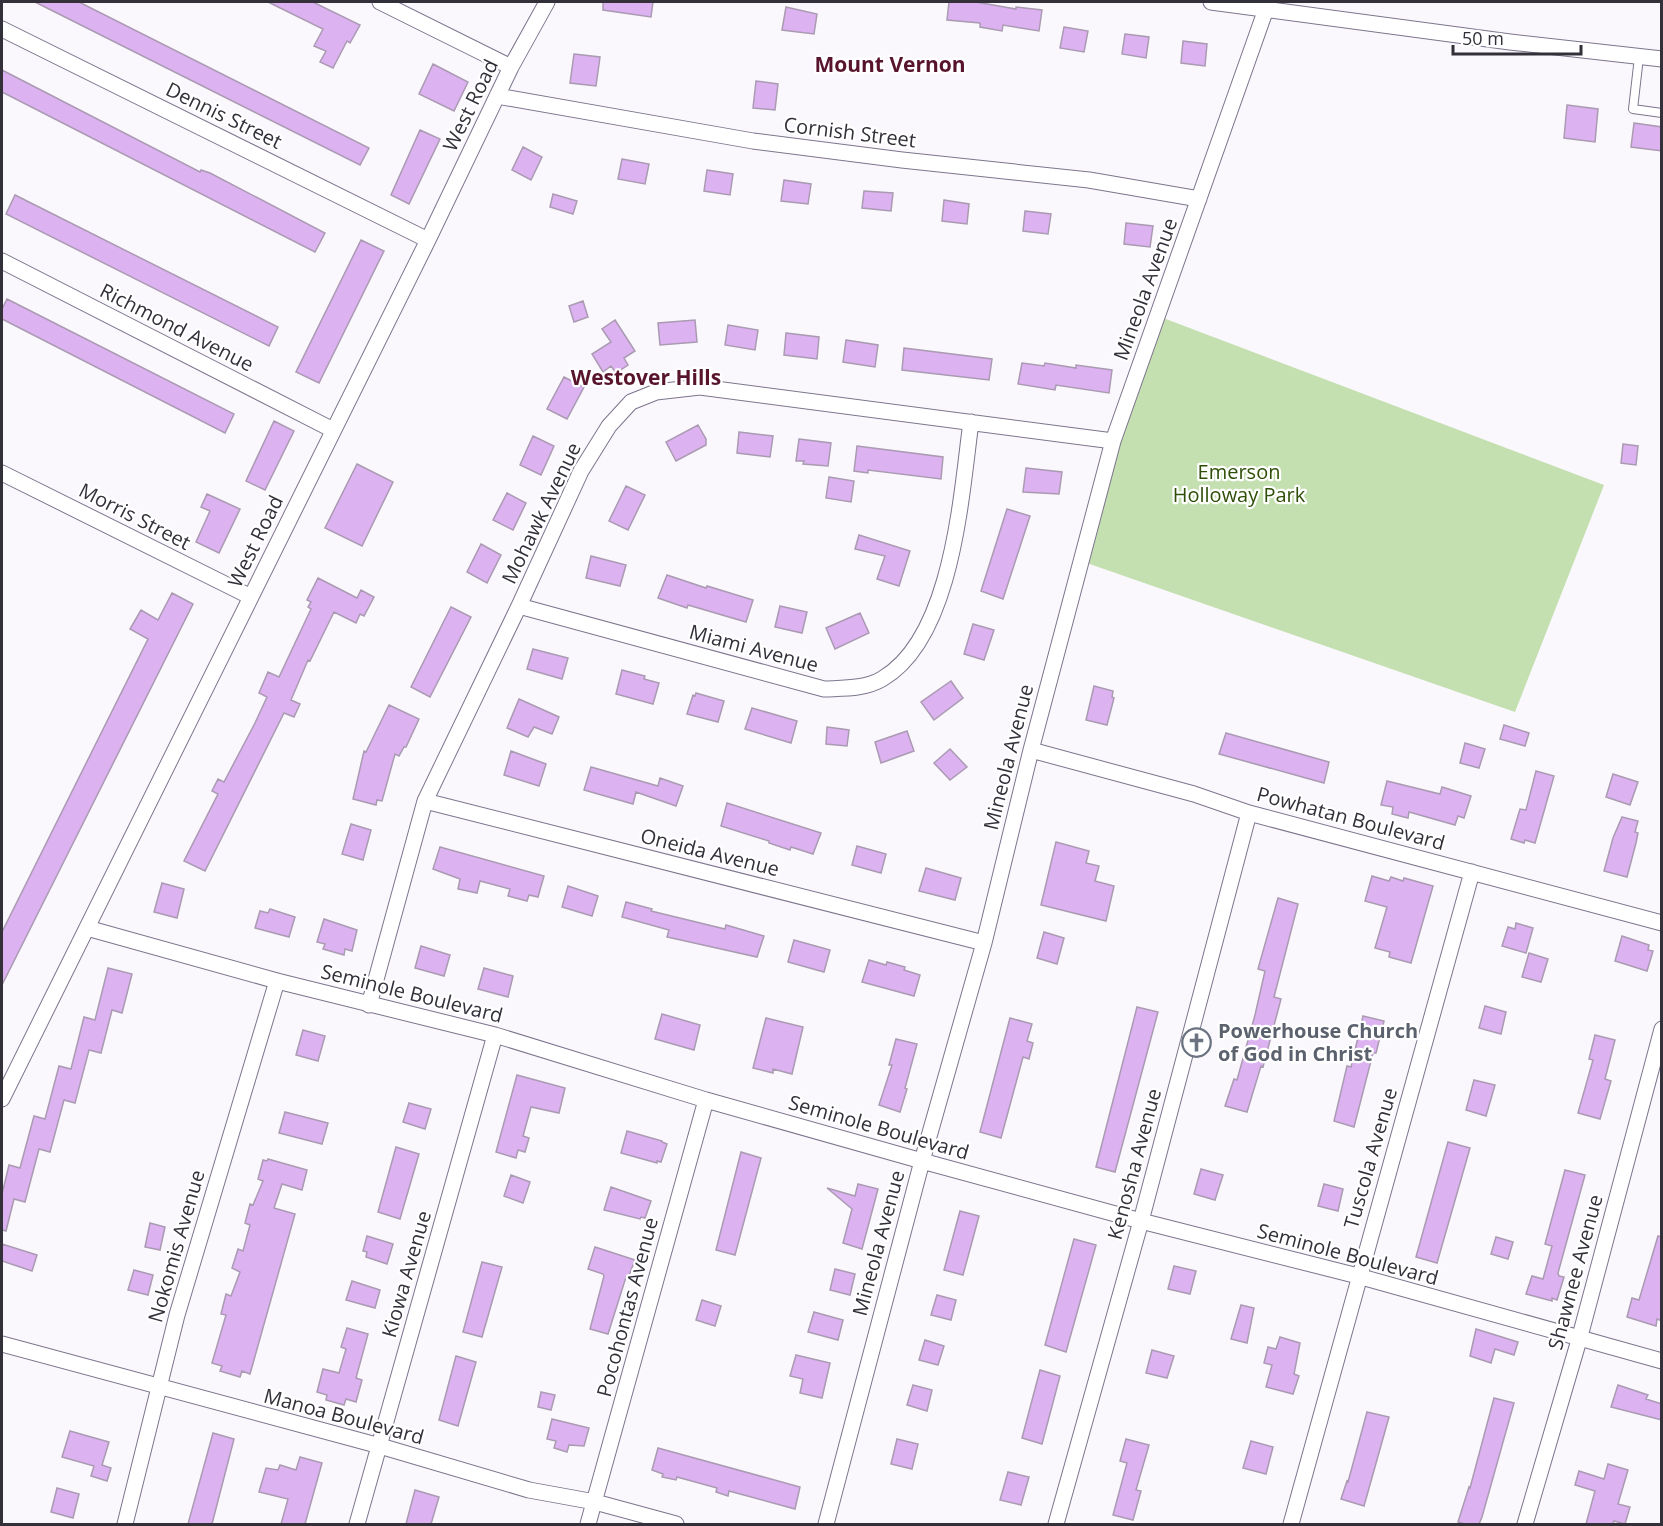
<svg xmlns="http://www.w3.org/2000/svg" width="1663" height="1526" font-family="'Open Sans',sans-serif">
  <rect width="100%" height="100%" fill="#faf8fd"/>
  <path fill="#c4dfb0" d="M1158,316L1604,485L1515,712L1081,561Z"/>
  <path fill="#dcb2f1" stroke="#aa9ab2" stroke-width="1.5" d="M35,2H79L369,148L360,165Z
    M268,2H313L360,25L350,43L347,41L333,68L320,62L326,51L314,46L323,29Z
    M603,2H653L651,17L603,10Z
    M949,2H976L1016,9V7L1042,10L1039,31L1003,25L1002,31L980,27V23L947,20Z
    M786,7L817,14L814,34L782,30Z
    M1064,27L1088,31L1084,52L1060,48Z
    M1125,34L1149,37L1146,58L1122,54Z
    M1183,41L1207,44L1205,66L1181,63Z
    M574,54L600,57L596,86L570,83Z
    M433,64L468,82L454,111L419,94Z
    M2,70L200,172L201,170L210,173L325,233L315,252L2,92Z
    M756,81L778,84L775,110L753,108Z
    M1567,105L1598,109L1595,142L1564,138Z
    M1634,123L1662,127V151L1631,147Z
    M420,130L440,139L409,204L391,195Z
    M523,147L542,157L531,180L512,170Z
    M622,159L649,164L645,184L618,179Z
    M707,170L733,174L730,195L704,191Z
    M784,180L811,184L808,204L781,201Z
    M864,191L893,193L891,211L862,208Z
    M553,194L577,201L573,214L550,207Z
    M15,195L278,327L269,346L6,214Z
    M944,200L969,204L967,224L942,221Z
    M1025,211L1051,214L1048,234L1023,231Z
    M1126,223L1153,226L1150,247L1124,244Z
    M361,240L384,251L319,383L296,372Z
    M7,299L234,414L225,433L2,319V309Z
    M583,301L588,317L574,322L569,306Z
    M615,320L635,351L624,358L628,365L616,373L611,366L603,372L592,354L611,342L602,329Z
    M695,320L697,342L660,345L658,323Z
    M728,325L758,330L755,350L725,345Z
    M786,333L819,337L817,359L784,355Z
    M846,340L878,345L875,367L843,362Z
    M904,348L992,359L989,380L902,370Z
    M1022,363L1044,366L1045,363L1076,368V365L1112,370L1109,393L1056,385L1055,390L1018,384Z
    M564,377L584,387L567,419L547,409Z
    M274,421L294,431L265,490L246,481Z
    M698,425L706,439V445L676,461L666,442Z
    M739,432L773,436L770,457L737,453Z
    M533,436L554,446L541,475L520,465Z
    M799,439L831,443L828,466L803,464L804,461H796Z
    M1623,444L1638,446L1636,465L1621,463Z
    M857,446L943,457L941,479L868,470V473L854,471Z
    M357,464L393,482L362,546L325,528Z
    M1026,468L1062,472L1059,494L1023,492Z
    M829,477L854,481L851,502L826,498Z
    M626,486L645,495L628,530L609,521Z
    M507,493L526,503L513,530L493,520Z
    M207,494L240,509L219,553L196,542L210,511L201,507Z
    M1007,509L1030,516L1003,599L981,591Z
    M859,535L910,551L899,586L877,579L885,556L855,549Z
    M481,544L501,555L487,583L467,572Z
    M591,556L626,565L620,586L586,578Z
    M667,575L706,588L707,586L753,600L746,622L688,605L687,608L658,598Z
    M318,578L357,598L361,590L374,597L364,616L360,614L356,623L334,612L310,661L308,660L291,700L300,704L294,717L284,713L205,871L184,861L218,794L212,791L218,779L224,782L255,723L267,697L259,693L268,672L279,677L311,609L308,607L311,602L307,600Z
    M172,593L193,604L2,985V932L148,639L130,629L141,610L158,620Z
    M780,606L807,612L802,633L775,627Z
    M451,607L471,617L430,697L411,687Z
    M860,613L869,633L835,649L826,628Z
    M973,624L994,630L984,660L964,654Z
    M533,649L568,658L562,679L527,669Z
    M622,670L645,676L644,679L659,683L653,704L616,694Z
    M951,681L963,698L934,720L921,702Z
    M1094,686L1113,691L1112,697L1114,698L1107,725L1086,720Z
    M696,693L724,701L718,722L687,714L693,695L695,696Z
    M519,699L559,717L552,734L534,727L528,737L507,728Z
    M389,705L419,719L406,747H404L399,756L395,754L382,801L377,800L376,805L353,799L364,751L366,752Z
    M752,708L797,721L791,743L745,729Z
    M1504,725L1529,733L1525,746L1500,739Z
    M827,727L849,730L847,746L826,744Z
    M907,731L914,751L881,763L875,742Z
    M1226,733L1329,762L1324,783L1219,754Z
    M1465,743L1485,749L1479,768L1460,763Z
    M950,749L967,767L950,780L934,763Z
    M511,751L546,764L539,786L504,775Z
    M591,767L658,786L660,778L683,786L676,806L636,792L633,804L584,790Z
    M1536,771L1554,776L1535,843L1525,840L1524,843L1511,839L1520,809L1526,810Z
    M1613,774L1638,782L1630,805L1606,797Z
    M1387,781L1440,794L1442,787L1471,796L1464,818L1458,816L1455,825L1409,812L1408,818L1392,814L1393,807L1381,805Z
    M727,803L821,833L813,854L791,847L790,850L769,843V841L721,826Z
    M1622,817L1638,821L1635,832L1638,833L1636,843L1627,877L1604,871L1613,838Z
    M351,824L371,830L363,860L342,854Z
    M1056,842L1089,851L1086,863L1099,866L1095,881L1114,886L1106,921L1041,905Z
    M857,846L886,854L881,873L852,865Z
    M440,847L544,876L538,897L529,895L527,901L508,896L510,889L480,881L477,893L458,889L460,879L433,869Z
    M926,868L961,878L955,900L919,891Z
    M1372,876L1389,881L1391,877L1403,881L1404,878L1433,886L1411,963L1389,957L1390,952L1375,948L1387,907L1365,901Z
    M162,883L184,889L177,918L154,912Z
    M568,886L598,896L592,916L562,907Z
    M1278,898L1298,904L1274,997L1281,999L1263,1067L1261,1066L1247,1112L1225,1106L1234,1079L1237,1080L1255,1015L1265,971L1258,969Z
    M626,902L652,909L651,911L725,929L726,925L764,936L757,957L667,937L669,930L622,917Z
    M270,909L295,917L289,937L255,928L260,911L268,913Z
    M324,919L357,930L352,951L345,949L344,955L323,949L325,944L317,942Z
    M1516,923L1533,928L1526,953L1502,946L1508,927L1515,929Z
    M1044,932L1064,938L1057,964L1037,958Z
    M1622,936L1649,945L1648,950L1653,951L1647,971L1615,961Z
    M794,940L830,950L824,972L788,962Z
    M421,946L450,955L444,976L415,968Z
    M1529,953L1548,959L1541,982L1522,977Z
    M869,960L886,965L887,962L905,967L904,970L920,975L914,996L862,982Z
    M108,968L132,974L122,1013L112,1010L101,1053L89,1050L75,1103L64,1100L50,1152L39,1149L25,1202L14,1199L6,1231L2,1230V1194L9,1165L20,1168L34,1116L45,1119L59,1066L71,1069L84,1017L95,1020Z
    M484,968L513,976L508,997L478,989Z
    M1485,1006L1506,1012L1501,1034L1479,1028Z
    M1137,1007L1158,1012L1115,1172L1096,1167Z
    M662,1014L700,1025L694,1050L655,1039Z
    M1363,1016L1384,1021L1376,1053H1373L1354,1127L1334,1121L1347,1066L1351,1067Z
    M766,1018L803,1027L792,1074L773,1069V1073L753,1068Z
    M1010,1018L1032,1024L1027,1041L1033,1043L1029,1059L1023,1057L1001,1138L980,1132Z
    M303,1030L325,1036L318,1061L296,1055Z
    M1595,1035L1615,1040L1605,1079L1611,1081L1600,1119L1578,1113L1593,1060L1589,1059Z
    M896,1039L917,1044L905,1088L907,1089L900,1112L879,1105L892,1065H889Z
    M517,1075L565,1088L559,1113L531,1107L523,1136L529,1138L525,1152L518,1150L516,1158L496,1152Z
    M1474,1080L1495,1085L1486,1116L1466,1110Z
    M409,1103L431,1109L425,1129L403,1122Z
    M285,1112L328,1123L322,1144L279,1133Z
    M627,1131L662,1141V1142L667,1144L661,1162L657,1161V1163L621,1153Z
    M1448,1142L1470,1148L1437,1263L1416,1257Z
    M396,1147L419,1154L400,1219L378,1212Z
    M741,1152L761,1158L735,1255L716,1250Z
    M268,1159L307,1170L302,1190L282,1184L274,1208L295,1214L250,1374L242,1371L240,1377L220,1371L222,1366L212,1363L226,1315L221,1314L226,1294L231,1296L240,1272L232,1268L238,1249L243,1251L250,1225L245,1223L250,1204L253,1205L263,1181L258,1179L263,1160L267,1161Z
    M1201,1169L1223,1175L1215,1200L1194,1194Z
    M1565,1170L1585,1175L1558,1273L1559,1276L1564,1277L1557,1300L1552,1298V1301L1526,1294L1532,1276L1543,1279L1552,1246L1545,1244Z
    M511,1175L530,1182L523,1203L504,1196Z
    M858,1184L878,1189L862,1249L843,1243L852,1209L827,1188L855,1196Z
    M1324,1184L1343,1189L1338,1211L1318,1206Z
    M611,1187L651,1201L645,1218L641,1217L640,1219L604,1210Z
    M960,1211L979,1216L963,1275L944,1270Z
    M150,1223L165,1227L160,1250L145,1247Z
    M367,1236L393,1244L387,1264L366,1257L367,1252L363,1251Z
    M1658,1236L1662,1237V1321L1657,1319L1656,1326L1627,1317L1632,1298L1639,1300Z
    M1496,1237L1513,1242L1508,1259L1491,1254Z
    M1074,1239L1096,1245L1066,1352L1045,1345Z
    M2,1244L37,1255L32,1271L2,1261Z
    M595,1247L635,1260L628,1278L626,1277L608,1334L590,1329L604,1276L603,1274L588,1269Z
    M482,1262L502,1267L482,1337L463,1332Z
    M1174,1266L1196,1271L1190,1294L1168,1289Z
    M835,1269L855,1274L850,1295L830,1290Z
    M134,1270L153,1275L148,1295L128,1290Z
    M352,1281L380,1290L375,1308L346,1300Z
    M937,1295L956,1300L951,1320L931,1315Z
    M702,1300L721,1306L715,1326L696,1320Z
    M1241,1305L1254,1308L1247,1343L1231,1339Z
    M814,1312L843,1320L838,1340L808,1332Z
    M347,1328L368,1334L356,1378L362,1380L356,1402L346,1399L344,1405L326,1400L327,1395L317,1392L323,1369L339,1373L346,1349L341,1347Z
    M1476,1329L1518,1342L1514,1355L1495,1349L1491,1363L1470,1356Z
    M1280,1337L1300,1343L1294,1374L1299,1376L1293,1394L1266,1387L1272,1365L1264,1363L1268,1347L1276,1349Z
    M925,1340L944,1346L938,1365L919,1360Z
    M1152,1350L1174,1356L1167,1378L1146,1373Z
    M796,1355L830,1363L822,1398L800,1393L803,1379L790,1376Z
    M456,1356L476,1362L458,1426L439,1420Z
    M1040,1370L1060,1376L1042,1444L1022,1438Z
    M913,1385L932,1390L927,1411L907,1405Z
    M1618,1385L1648,1395L1646,1399L1662,1404V1420L1611,1407Z
    M541,1392L555,1395L551,1410L538,1407Z
    M1494,1398L1514,1403L1482,1517L1479,1524H1465L1458,1522L1469,1487L1470,1488Z
    M1367,1412L1389,1417L1364,1506L1341,1499L1347,1481L1348,1482Z
    M552,1419L589,1428L584,1446L569,1445L567,1452L554,1448L556,1441L547,1439Z
    M70,1431L109,1442L102,1465L111,1468L107,1481L91,1476L94,1466L62,1457Z
    M213,1433L234,1439L212,1524H188Z
    M897,1439L918,1444L912,1469L891,1464Z
    M1126,1439L1149,1445L1136,1490L1141,1491L1133,1520L1113,1515L1127,1463L1120,1461Z
    M1251,1441L1273,1447L1266,1474L1243,1468Z
    M658,1448L800,1487L795,1509L729,1491L728,1496L716,1492L717,1488L677,1477L676,1480L662,1477L663,1474L652,1470Z
    M300,1457L322,1463L305,1524H281L288,1499L259,1492L266,1468L278,1470L280,1465L296,1470Z
    M1608,1464L1628,1470L1618,1504L1630,1507L1625,1524L1614,1521L1613,1524H1586L1595,1491L1575,1485L1579,1471L1604,1479Z
    M1008,1472L1029,1477L1021,1505L1000,1500Z
    M57,1488L79,1494L73,1518L51,1512Z
    M415,1490L439,1497L431,1524H406Z"/>
  <g fill="none" stroke-linecap="round" stroke-linejoin="round">
    <defs>
      <path id="lane" d="M1639,57L1633,109L1662,113"/>
      <path id="street" d="M380,2L511,67
        M1211,2L1510,42L1662,59
        M2,29L428,240
        M497,96L753,141L902,160L1089,180L1199,199
        M2,261L333,430
        M2,473L251,597
        M519,606L824,689C844,688 865,689 882,679C953,638 961,495 971,422
        M1031,750L1194,794L1249,813L1662,923
        M425,801L984,943
        M87,928L277,981L495,1035L706,1100L922,1161L1141,1221L1358,1276L1662,1361
        M369,1005L425,801L519,606L581,471L609,426L631,402L656,392L700,387L1113,441
        M2,1099L428,240L511,67L547,2
        M2,1344L380,1446L529,1490L595,1502L676,1524
        M125,1524L177,1315L277,981
        M357,1524L495,1035
        M588,1524L706,1100
        M826,1524L922,1161L984,943L1031,750L1113,441L1266,9
        M1056,1524L1141,1221L1249,813
        M1291,1524L1472,872
        M1525,1524L1579,1340L1662,1029"/>
    </defs>
    <use href="#lane" stroke="#7d758d" stroke-width="10"/>
    <use href="#street" stroke="#7d758d" stroke-width="17"/>
    <use href="#lane" stroke="#fff" stroke-width="8"/>
    <use href="#street" stroke="#fff" stroke-width="15"/>
  </g>
  <defs>
    <symbol id="church-ring" viewBox="-11 -11 22 22"><circle r="9.5" fill="#fff" stroke="#6b7280" stroke-width="1.5"/><path d="M-1.2-6h2.4v3.5h3.3v2.4h-3.3V6h-2.4V-.1h-3.3v-2.4h3.3Z" fill="#6b7280"/></symbol>
  </defs>
  <g fill-rule="evenodd">
    <use href="#church-ring" x="1180" y="1026" width="33" height="33"/>
  </g>
  <g text-anchor="middle" dominant-baseline="central" stroke-width="4.5" stroke-linejoin="round" paint-order="stroke">
    <g font-size="20" fill="#33303a" stroke="#fff">
      <text transform="translate(470 105) rotate(-64)">West Road</text>
      <text transform="translate(224 115) rotate(26)">Dennis Street</text>
      <text transform="translate(850 132) rotate(7)">Cornish Street</text>
      <text transform="translate(1145 289) rotate(-70)">Mineola Avenue</text>
      <text transform="translate(177 327) rotate(27)">Richmond Avenue</text>
      <text transform="translate(541 513) rotate(-64)">Mohawk Avenue</text>
      <text transform="translate(135 516) rotate(27)">Morris Street</text>
      <text transform="translate(255 541) rotate(-64)">West Road</text>
      <text transform="translate(754 648) rotate(15)">Miami Avenue</text>
      <text transform="translate(1008 757) rotate(-76)">Mineola Avenue</text>
      <text transform="translate(1351 818) rotate(15)">Powhatan Boulevard</text>
      <text transform="translate(710 852) rotate(14)">Oneida Avenue</text>
      <text transform="translate(412 993) rotate(14)">Seminole Boulevard</text>
      <text transform="translate(879 1127) rotate(16)">Seminole Boulevard</text>
      <text transform="translate(1370 1158) rotate(-74)">Tuscola Avenue</text>
      <text transform="translate(1134 1164) rotate(-75)">Kenosha Avenue</text>
      <text transform="translate(878 1243) rotate(-75)">Mineola Avenue</text>
      <text transform="translate(176 1246) rotate(-74)">Nokomis Avenue</text>
      <text transform="translate(1348 1254) rotate(15)">Seminole Boulevard</text>
      <text transform="translate(1575 1272) rotate(-75)">Shawnee Avenue</text>
      <text transform="translate(406 1274) rotate(-74)">Kiowa Avenue</text>
      <text transform="translate(627 1307) rotate(-75)">Pocohontas Avenue</text>
      <text transform="translate(344 1416) rotate(15)">Manoa Boulevard</text>
    </g>
    <g font-size="20" fill="#2f4f08" stroke="#fff">
      <text x="1239" y="471">Emerson<tspan x="1239" dy="23">Holloway Park</tspan></text>
    </g>
    <g font-size="20" font-weight="bold" fill="#5b616d" stroke="#fff" text-anchor="start">
      <text x="1218" y="1030">Powerhouse Church<tspan x="1218" dy="23">of God in Christ</tspan></text>
    </g>
    <g font-size="21" font-weight="bold" fill="#58142c" stroke="#fff">
      <text x="890" y="64">Mount Vernon</text>
      <text x="646" y="377">Westover Hills</text>
    </g>
  </g>
  <rect width="1663" height="1526" fill="none" stroke="#33303a" stroke-width="6"/>
  <path d="M1453 45v9h128v-9" fill="none" stroke="#33303a" stroke-width="3"/>
  <text x="1462" y="45" font-size="18" fill="#33303a" stroke="#ffffff" stroke-width="4.5" paint-order="stroke">50 m</text>
</svg>
